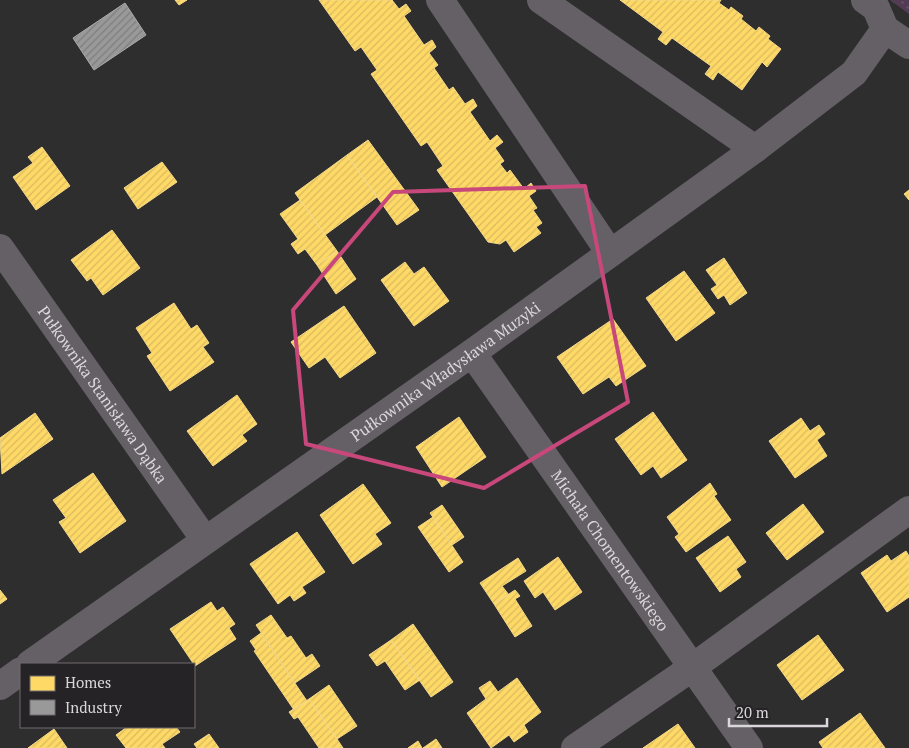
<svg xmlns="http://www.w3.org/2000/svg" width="909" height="748" font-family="'PT Serif',serif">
  <defs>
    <pattern id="grass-dots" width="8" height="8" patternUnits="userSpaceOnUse" patternTransform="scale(1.25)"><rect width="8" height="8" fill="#523b53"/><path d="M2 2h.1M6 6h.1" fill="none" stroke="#6a576b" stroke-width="1.8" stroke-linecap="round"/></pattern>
    <pattern id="homes-hatch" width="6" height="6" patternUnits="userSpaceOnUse" patternTransform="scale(1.25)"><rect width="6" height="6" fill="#ffd966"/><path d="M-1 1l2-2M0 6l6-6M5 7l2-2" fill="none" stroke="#d9ba5f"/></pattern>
    <pattern id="industry-hatch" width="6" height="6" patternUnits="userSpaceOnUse" patternTransform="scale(1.25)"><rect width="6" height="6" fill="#999"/><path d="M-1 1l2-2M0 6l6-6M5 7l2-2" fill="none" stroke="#7f7e7f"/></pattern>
  </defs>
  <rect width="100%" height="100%" fill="#2f2e2f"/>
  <path fill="url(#grass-dots)" d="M890,0H909V14Z"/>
  <path fill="url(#homes-hatch)" stroke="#f4d889" d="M175,0H187L179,5Z
    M319,0H392L399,9L406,4L411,11L404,16L424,45L432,40L436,47L429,53L438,65L434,68L449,90L453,87L465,104L473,99L477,106L470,112L490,141L497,135L503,142L495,148L504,161L500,164L507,173L510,170L524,189L531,183L536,191L529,196L537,208L533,210L542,223L536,227L541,233L514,252L506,240L500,244L488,242L437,170L443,166L427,142L421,146L371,74L377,70L361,47L355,51Z
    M620,0H721L719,3L729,10L731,7L743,16L741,19L756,31L759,27L770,36L768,39L781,49L767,67L762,62L742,90L718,72L713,80L705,74L711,66L672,38L666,45L658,39L663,32Z
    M368,140L419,210L397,225L347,155Z
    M42,147L70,186L36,210L13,177L33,163L28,157Z
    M347,155L377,197L325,235L295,193Z
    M162,162L177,182L138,209L124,188Z
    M909,190V200L904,194Z
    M300,200L337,251L317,265L305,249L298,254L291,244L298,239L280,214Z
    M112,230L140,268L103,295L91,278L87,281L71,260Z
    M337,251L356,279L336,294L317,265Z
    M724,258L747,293L730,305L724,295L718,299L711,289L717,285L706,270Z
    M405,262L414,274L424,267L449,301L414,326L381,280Z
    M684,271L715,313L676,341L646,298Z
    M174,303L191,329L197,325L209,343L203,347L214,362L170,391L147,356L152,353L136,328Z
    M344,306L376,353L340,378L325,357L309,368L291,342Z
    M613,319L646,366L616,386L609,377L583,394L557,357Z
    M237,395L257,424L242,435L247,441L213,466L187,431Z
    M653,412L687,460L661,478L653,466L641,475L615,439Z
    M35,413L53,439L2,474L0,438Z
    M459,417L486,457L442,487L416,447Z
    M801,418L810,431L819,425L825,434L817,440L827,456L795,478L769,441Z
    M93,473L126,521L80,553L59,522L66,518L53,500Z
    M710,483L717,494L714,496L731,520L686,552L675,537L679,534L667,517Z
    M363,484L391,523L375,534L382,544L353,564L320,515Z
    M803,504L824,532L787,560L766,533Z
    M442,505L464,537L452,545L430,513Z
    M433,517L463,562L449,572L418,527Z
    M297,532L325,572L302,587L306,593L294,601L290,595L278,604L250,564Z
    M728,536L746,562L736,569L741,577L720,592L696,558Z
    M906,551L909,556V597L887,612L861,573L887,555L891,561Z
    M558,557L582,592L555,610L543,592L535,598L524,581Z
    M518,558L526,571L502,586L509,595L494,604L480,583Z
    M0,590L7,599L0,604Z
    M515,590L520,596L515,599L532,626L515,637L494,604Z
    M211,602L217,611L223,607L235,624L229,628L236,639L195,666L170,629Z
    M271,615L287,638L291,636L306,658L312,654L320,666L295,683L256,625Z
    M413,624L453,682L431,697L391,640Z
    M261,633L307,701L294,710L254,651L256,650L250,641Z
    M818,635L844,670L802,700L777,665Z
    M391,640L420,680L405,690L385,661L377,666L369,655Z
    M517,678L541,712L524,725L528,732L514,742L509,735L491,748L467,713L486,699L479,688L490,681L498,692Z
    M329,685L357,726L337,739L309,699Z
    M309,699L337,739L343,748H319L298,717L294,719L289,712Z
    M860,713L885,748H823L819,742Z
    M678,724L695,748H643Z
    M127,727H176L180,732L162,744L165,748H126L116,735Z
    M54,729L67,748H28Z
    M209,734L219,748H197L194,744Z
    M436,739L442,748H423Z
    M418,741L422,748H408Z"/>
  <path fill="url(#industry-hatch)" stroke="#acacac" d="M125,3L146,35L94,70L73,38Z"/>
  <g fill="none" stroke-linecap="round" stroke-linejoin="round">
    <g stroke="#656066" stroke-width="28">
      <path d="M440,0L610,253"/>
      <path d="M541,0L755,149"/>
      <path d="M865,0L876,8L885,29"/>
      <path id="s1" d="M0,248L205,540"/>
      <path id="s2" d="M472,353L749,748"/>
      <path id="s3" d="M30,664L472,353L755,149L854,73L885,29L909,45"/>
      <path d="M0,686L21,671"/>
      <path d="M575,748L693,667L909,510"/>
    </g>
  </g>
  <path fill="none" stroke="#c8487b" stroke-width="4" stroke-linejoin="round" d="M585,186L628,402L484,488L306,444L293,310L393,192Z"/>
  <g text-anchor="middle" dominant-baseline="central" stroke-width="5" stroke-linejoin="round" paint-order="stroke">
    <g font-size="16" fill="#d9d7da" stroke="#262327">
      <text stroke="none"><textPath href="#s3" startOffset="508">Pułkownika Władysława Muzyki</textPath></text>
      <text stroke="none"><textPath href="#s1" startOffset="179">Pułkownika Stanisława Dąbka</textPath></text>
      <text stroke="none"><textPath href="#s2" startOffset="241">Michała Chomentowskiego</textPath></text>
    </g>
  </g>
  <rect x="20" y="663" width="175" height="65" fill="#262327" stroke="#6e6b6f"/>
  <rect x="30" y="676" width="25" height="15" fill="#ffd966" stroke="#6e6b6f"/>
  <text x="65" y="688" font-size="15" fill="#d9d7da">Homes</text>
  <rect x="30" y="700" width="25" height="15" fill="#999999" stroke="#6e6b6f"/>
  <text x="65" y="713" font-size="15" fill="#d9d7da">Industry</text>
  <path d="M729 718v8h98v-8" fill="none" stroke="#d9d7da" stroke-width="2.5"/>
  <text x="736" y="718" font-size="15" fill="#d9d7da" stroke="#262327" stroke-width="4" paint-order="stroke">20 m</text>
</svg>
